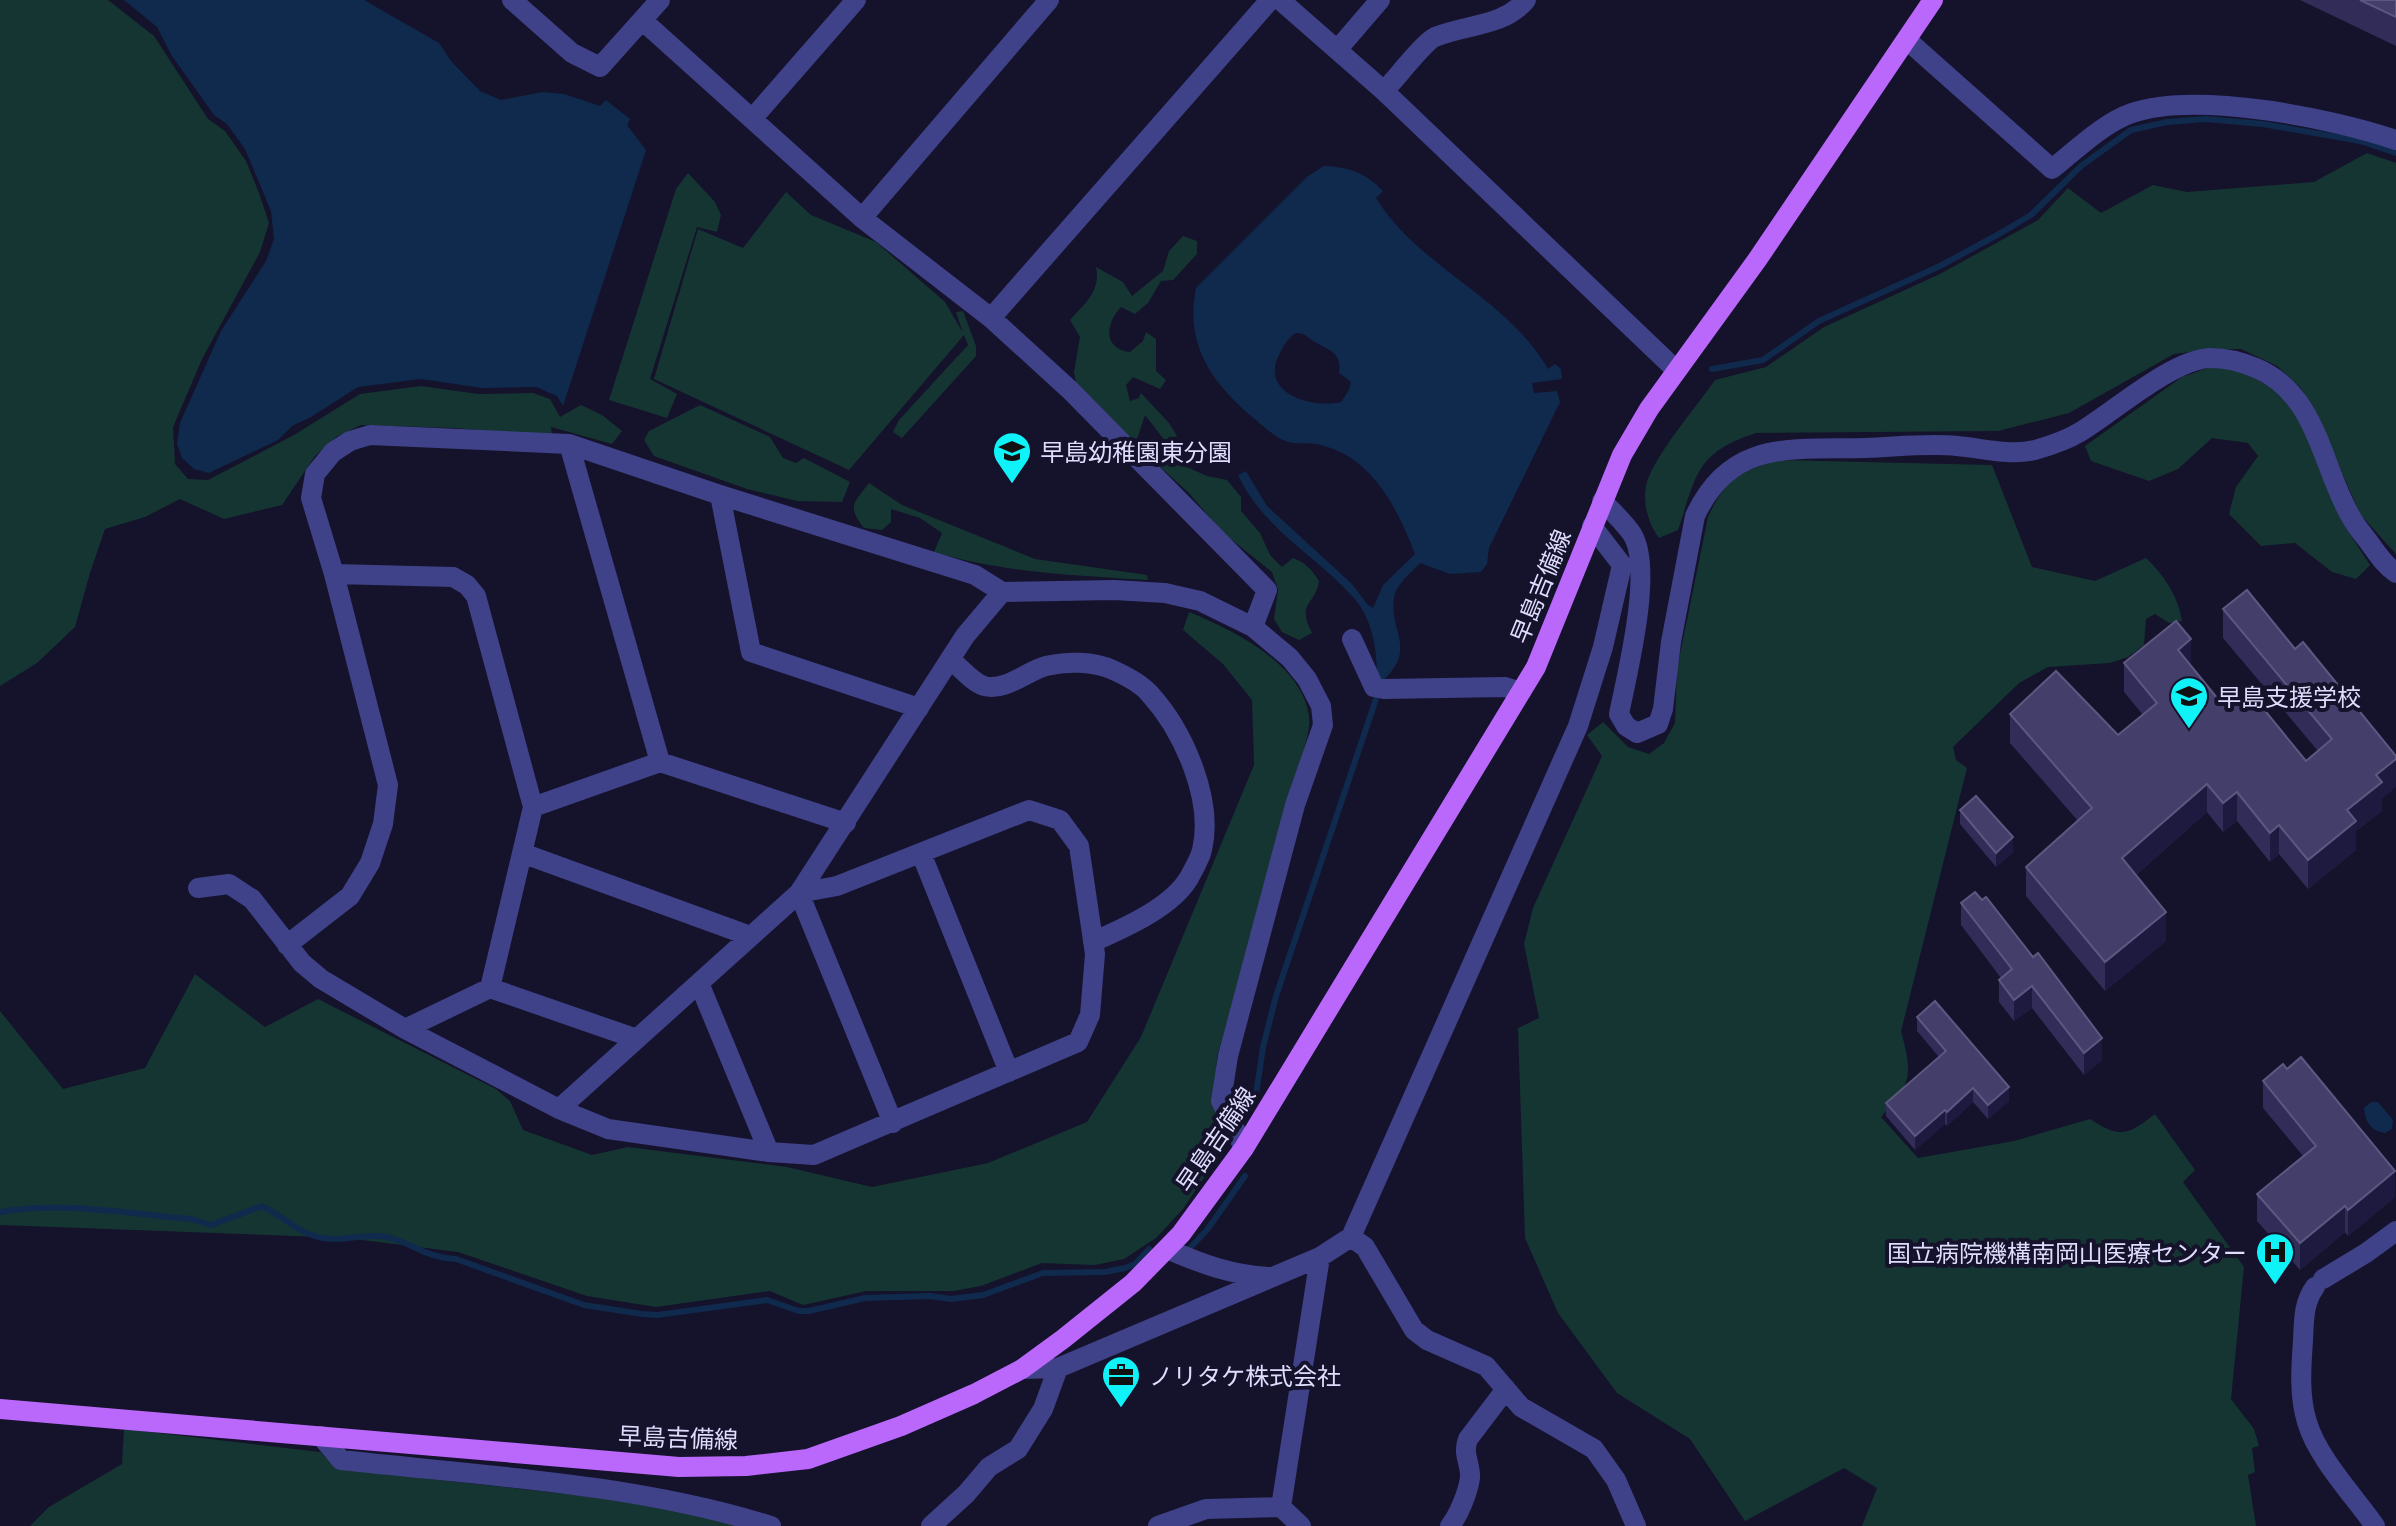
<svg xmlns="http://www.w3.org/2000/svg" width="2396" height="1526" font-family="'Noto Sans','Noto Sans JP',sans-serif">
  <rect width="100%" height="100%" fill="#15122b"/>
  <path fill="#153532" d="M0,0H108L154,36L208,119L225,131L246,161L259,193L269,223L260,252L202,359L173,427L175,464L188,479L208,480L294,435L360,394L421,386L478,394L533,393L550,399L560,417L581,405L602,415L622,431L612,444L551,427L552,436L454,428L361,425L336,437L315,456L282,505L224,519L180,499L145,517L105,529L90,573L75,627L37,663L0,686Z
    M2367,153L2396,163V554L2360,514L2317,415L2300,387L2277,366L2241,349L2205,350L2174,354L2069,413L1998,431L1756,433C1695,453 1697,475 1678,530L1659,538C1647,522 1641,498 1648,479C1659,450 1697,406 1715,380L1766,367L1824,327L1940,274L2038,220L2068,188L2101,213L2153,185L2187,192L2314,182Z
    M688,173L715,202L721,215L717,232L697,227L650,379L677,394L667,418L609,400L676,189Z
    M786,192L811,215L876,242L945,302L963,333L956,312L963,311L976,346V356L902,438L893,432L899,420L968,345L964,335L849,470L654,379L698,229L743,248Z
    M1183,236L1197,241V254L1173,280L1161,281L1148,303L1135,314L1121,307C1106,322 1102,349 1130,352L1143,341L1146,332L1156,339V371L1166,380L1160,389L1133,377L1126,385L1130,401L1139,398L1141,393L1169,423L1177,436L1166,442L1145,415L1137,439L1123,435L1077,388L1074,372L1080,337L1070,320C1085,303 1101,291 1096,267L1123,282L1132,296L1163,271L1169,251Z
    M2214,366L2246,373L2281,394L2302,421L2344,525L2370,565L2356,579L2332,572L2295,543L2261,546L2229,514L2236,487L2258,456L2248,443L2212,438L2178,469L2149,481L2091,461L2085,446L2182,377Z
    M700,405L770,437L783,458L796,463L804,458L850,482L842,502L797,501L747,489L654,456L644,440L649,431Z
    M1162,456L1207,476L1227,480L1241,497V511L1260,533L1270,555L1282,567L1293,558C1306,563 1311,569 1319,581C1315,607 1296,601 1312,633L1299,640L1282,632L1274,619L1278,590L1272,572L1222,532L1188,492L1159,466Z
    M1777,460L1992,465L2032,567L2095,581L2146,558C2164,575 2178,596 2182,621L2169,623L2155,614L2146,619L2144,645L2128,657L2110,663L2048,667L2019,683L1953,747L1956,760L1967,768L1901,1031C1913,1076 1912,1083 1881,1117L1918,1158L2014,1141L2090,1119C2120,1139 2128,1135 2155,1114L2195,1170L2183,1182L2244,1267L2231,1399L2254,1429L2259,1446L2252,1448L2255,1472L2248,1475L2256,1526H1862L1877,1488L1844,1468L1745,1521L1690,1439L1617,1393L1558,1313L1525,1238L1518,1028L1539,1018L1524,944L1533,908L1602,756L1587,735L1603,722L1628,747L1649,754L1664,743L1675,723L1677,669L1708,517C1725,480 1739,472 1777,460Z
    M869,483L902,505L1035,559L1147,575L1148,580C1075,575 1004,573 934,552L942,533L920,518L891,509V522L882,530L864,528C847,506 853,504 869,483Z
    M1189,612C1232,630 1302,663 1309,716C1311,728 1304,747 1302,759L1217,1057L1213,1105L1230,1139L1183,1209L1156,1238L1124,1259L1095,1265L1042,1263L981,1286L953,1291H866L803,1305L770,1291L656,1307L587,1296L458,1252L346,1238L0,1225V1011L63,1089L145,1068L195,974L265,1027L318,999L496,1089L510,1101L523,1130L592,1155L628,1147L787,1167L872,1187L988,1163L1087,1122L1141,1037L1254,765L1252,700L1223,664L1183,630Z
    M124,1429L320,1452L338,1469L640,1502L743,1526H30L49,1507L122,1464Z"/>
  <path fill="#0f2a4d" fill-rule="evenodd" d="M124,0H364L439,43L451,61L480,91L501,100L542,92L564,94L600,106L606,100L630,119L627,125L646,150L563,406L557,396L536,387L482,388L421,379L358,387L311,417L292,426L278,440L209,473L194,469L182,458L177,444L180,423L221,331L266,261L274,239L271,211L245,149L227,124L214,115L172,56L157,27Z
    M1324,166C1349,167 1366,173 1383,191L1376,198C1419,268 1507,297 1548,369L1555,364L1561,369L1562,379L1532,383L1534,393L1557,391L1560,402L1489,548L1487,564L1481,572L1450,574L1420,563C1411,573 1396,584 1394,598C1389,633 1417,646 1384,680L1377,677C1377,648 1372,617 1352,596C1313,553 1264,530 1238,475L1246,471L1267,506L1352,584L1367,604L1373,608L1383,585L1415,554C1401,518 1384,481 1351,458C1342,452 1327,446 1317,444C1307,442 1295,445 1286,441C1274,437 1261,424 1251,416C1210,380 1185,344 1196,288L1308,176ZM1296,333C1305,333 1306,336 1313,341C1329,351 1342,351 1339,373L1351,382L1349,390L1341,402C1310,409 1258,392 1280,353C1284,345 1288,338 1296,333Z
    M2371,1102H2378L2393,1120L2392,1129L2385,1133C2371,1131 2365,1122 2364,1108Z"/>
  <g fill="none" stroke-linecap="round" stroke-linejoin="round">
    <path stroke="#0f2a4d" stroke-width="6" d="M1712,369L1763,360L1819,321L1940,266L1999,234L2031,215L2081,166L2131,130L2167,122L2206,119L2263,124L2360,141L2396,153
      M1256,1095L1263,1047L1276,996L1378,693
      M0,1212C64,1201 128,1214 191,1219L211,1225L262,1206C281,1215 301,1235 323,1238C344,1242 368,1232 391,1238C417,1246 426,1257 456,1259L584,1305L642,1314L657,1315L767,1300L799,1311H809L865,1298L930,1296L951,1299L983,1295L1043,1273L1105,1272L1125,1268L1135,1264L1149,1249
      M1190,1248L1207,1230L1245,1176"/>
    <path stroke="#3f4189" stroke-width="20" d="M512,0L572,53L600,67L660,0
      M1280,0L1384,91L1676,370
      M642,20L862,218L991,318L1070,390L1267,590L1253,627
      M1907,40L2052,169C2076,150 2103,123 2132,113C2196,91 2332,118 2396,140
      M1337,50L1380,0
      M1384,91C1395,80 1424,42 1435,37C1466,24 1503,27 1526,0
      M752,119L856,0
      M862,218L1049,0
      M991,318L1270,0
      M569,444L660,762
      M720,495L751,652L919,708
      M1602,501C1612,511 1624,522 1632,534C1654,568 1627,674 1619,714L1626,726L1637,733L1658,724L1663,709L1671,642L1695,516C1731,438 1793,450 1866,448C1896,447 1927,443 1957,446C1982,448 2009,456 2035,450C2049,446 2067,440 2080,432C2112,413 2173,359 2210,358C2225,358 2242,362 2256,368C2318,394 2321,466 2351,517C2355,525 2362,533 2368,541C2377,553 2384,565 2396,573
      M334,574L453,577L467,585L476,596L533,807L490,988L405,1029
      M1352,639L1374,687L1384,689L1505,687L1521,692
      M950,659C960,667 972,682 984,686C1005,692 1027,671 1046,666C1067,661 1093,661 1113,670C1124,675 1141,684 1149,693C1183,730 1214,799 1202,850C1200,859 1193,870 1189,878C1171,908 1124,928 1093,942
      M533,807L660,762L846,823
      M522,853L750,936
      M921,853L1009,1072
      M198,888L229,884L252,899L302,963L321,979L405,1029L559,1109L608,1129L769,1152L814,1155L1078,1042L1090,1015L1095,954L1079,846L1060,820L1029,810L837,886L799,893
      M799,893L893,1123
      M287,945L350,896L370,863L383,824L388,785L334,574L311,498L315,474L333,452L350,441L370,435L569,444L720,495L975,575L1002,592L1114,590L1165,593L1200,601L1253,627L1290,658L1307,679L1321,706L1323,725L1295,805L1228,1056L1221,1101L1244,1148
      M699,983L769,1152
      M490,988L637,1039
      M559,1109L799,893L965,636L1002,592
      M1351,1237L1365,1247L1414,1330L1427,1340L1486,1366L1521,1407L1594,1449L1616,1480L1636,1526
      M1167,1249C1202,1264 1231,1275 1269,1277
      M2323,1279L2366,1253L2396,1231
      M2315,1287C2303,1303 2304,1322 2303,1341C2301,1368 2299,1396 2307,1422C2317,1457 2354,1496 2375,1526
      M1022,1369L1058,1368L1320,1257L1351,1237L1578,726L1603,647L1622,565L1592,526
      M321,1436L341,1460C484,1476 633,1483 771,1526
      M1281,1507L1301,1526
      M931,1526L966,1494L989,1467L1018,1449L1043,1409L1058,1368
      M1158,1526L1206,1509L1281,1507L1320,1257
      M1450,1526C1459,1515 1468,1492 1470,1478C1471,1464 1462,1454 1468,1439L1506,1389"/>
    <path stroke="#b968fb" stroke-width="20" d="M0,1409L679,1467L746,1466L808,1459L901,1426L974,1394L1022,1369L1063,1339L1133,1283L1181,1234L1244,1148L1536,667L1622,455L1649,409L1757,260L1933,0"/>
  </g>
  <path fill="#312c58" d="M2300,0H2396V46Z
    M2223,609L2382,799V811L2356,831V850L2308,889L2279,854L2270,862L2237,821L2223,832L2207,812L2136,875L2166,941L2105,991L2026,896V867L2078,821L2010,743V714L2118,735L2143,715L2124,692V663L2191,667L2222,704L2306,761L2318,751L2223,638Z
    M1960,810L2013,852L1996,867L1960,824Z
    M1961,903L2102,1060L2084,1075L2032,1008L2014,1021L1999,1002V980L2001,978L1961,925Z
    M1917,1017L2009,1101L1988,1119L1973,1102L1947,1126L1945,1124L1915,1150L1886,1116V1103L1939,1057L1917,1031Z
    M2263,1081L2395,1197L2348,1236L2345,1232L2300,1270L2257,1221V1194L2303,1156L2263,1108Z"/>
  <path fill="#1e1a3f" d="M2191,639V668L2178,650Z
    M2396,759V787L2382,799V811L2356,831V850L2308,889V860L2347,810L2376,775Z
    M2207,784V812L2122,887V858Z
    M2237,792V821L2223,832V803Z
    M2279,825V854L2270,862V833Z
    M2013,837V852L1996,867V853Z
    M2166,912V941L2105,991V962Z
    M2032,986V1008L2014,1021V1000Z
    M2102,1038V1060L2084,1075V1053Z
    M2009,1087V1101L1988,1119V1105Z
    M1973,1088V1102L1947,1126V1112Z
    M1945,1110V1124L1915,1150V1136Z
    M2395,1171V1197L2348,1236V1210Z
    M2345,1206V1232L2300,1270V1243Z"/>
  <path fill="#443f6a" stroke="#5c5881" stroke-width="2" d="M2360,0H2396V17Z
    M2247,590L2295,649L2303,642L2396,756V759L2376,775L2382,782L2347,810L2356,821L2308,860L2279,825L2270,833L2237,792L2223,803L2207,784L2122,858L2166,912L2105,962L2026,867L2092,808L2010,714L2056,671L2118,735L2157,703L2124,663L2176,621L2191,639L2178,650L2222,704L2244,685L2306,761L2332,739L2223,609Z
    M1976,796L2013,837L1996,853L1960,810Z
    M1975,892L1982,900L1986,897L2033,957L2038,953L2102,1038L2084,1053L2032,986L2014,1000L1999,980L2012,969L1961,903Z
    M1935,1001L2009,1087L1988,1105L1973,1088L1947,1112L1945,1110L1915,1136L1886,1103L1946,1051L1917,1017Z
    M2301,1057L2395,1171L2348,1210L2345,1206L2300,1243L2257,1194L2316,1146L2263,1081L2283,1064L2287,1069Z"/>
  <defs>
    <symbol id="school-pin" viewBox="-11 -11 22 30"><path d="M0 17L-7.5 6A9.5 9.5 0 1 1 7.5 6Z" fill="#0ff2f8" stroke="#15122b"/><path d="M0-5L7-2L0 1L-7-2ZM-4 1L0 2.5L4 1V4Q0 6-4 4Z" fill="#111"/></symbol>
    <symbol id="hospital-pin" viewBox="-11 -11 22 30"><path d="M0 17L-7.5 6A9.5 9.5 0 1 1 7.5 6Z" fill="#0ff2f8" stroke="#15122b"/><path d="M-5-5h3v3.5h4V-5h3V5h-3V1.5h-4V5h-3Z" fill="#111"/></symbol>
    <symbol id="office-pin" viewBox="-11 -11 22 30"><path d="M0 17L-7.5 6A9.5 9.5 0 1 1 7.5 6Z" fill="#0ff2f8" stroke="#15122b"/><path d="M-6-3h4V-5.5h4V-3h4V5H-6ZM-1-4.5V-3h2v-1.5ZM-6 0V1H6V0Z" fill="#111"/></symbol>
  </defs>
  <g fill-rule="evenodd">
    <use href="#school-pin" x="990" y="429" width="44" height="60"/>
    <use href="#school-pin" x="2167" y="674" width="44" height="60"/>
    <use href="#hospital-pin" x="2253" y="1230" width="44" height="60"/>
    <use href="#office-pin" x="1099" y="1353" width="44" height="60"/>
  </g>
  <g text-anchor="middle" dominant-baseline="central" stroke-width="8" stroke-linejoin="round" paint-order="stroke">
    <g font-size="24" fill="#dfddfe" stroke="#15122b" text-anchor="start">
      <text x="1040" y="451">早島幼稚園東分園</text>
      <text x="2217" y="696">早島支援学校</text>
      <text x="2247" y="1252" text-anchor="end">国立病院機構南岡山医療センター</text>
      <text x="1149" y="1375">ノリタケ株式会社</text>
    </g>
    <g font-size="24" fill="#dfddfe" stroke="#15122b">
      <text transform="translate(1540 586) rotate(-68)">早島吉備線</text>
      <text transform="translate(1215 1139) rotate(-56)">早島吉備線</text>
      <text transform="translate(678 1437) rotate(2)">早島吉備線</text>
    </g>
  </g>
</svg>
